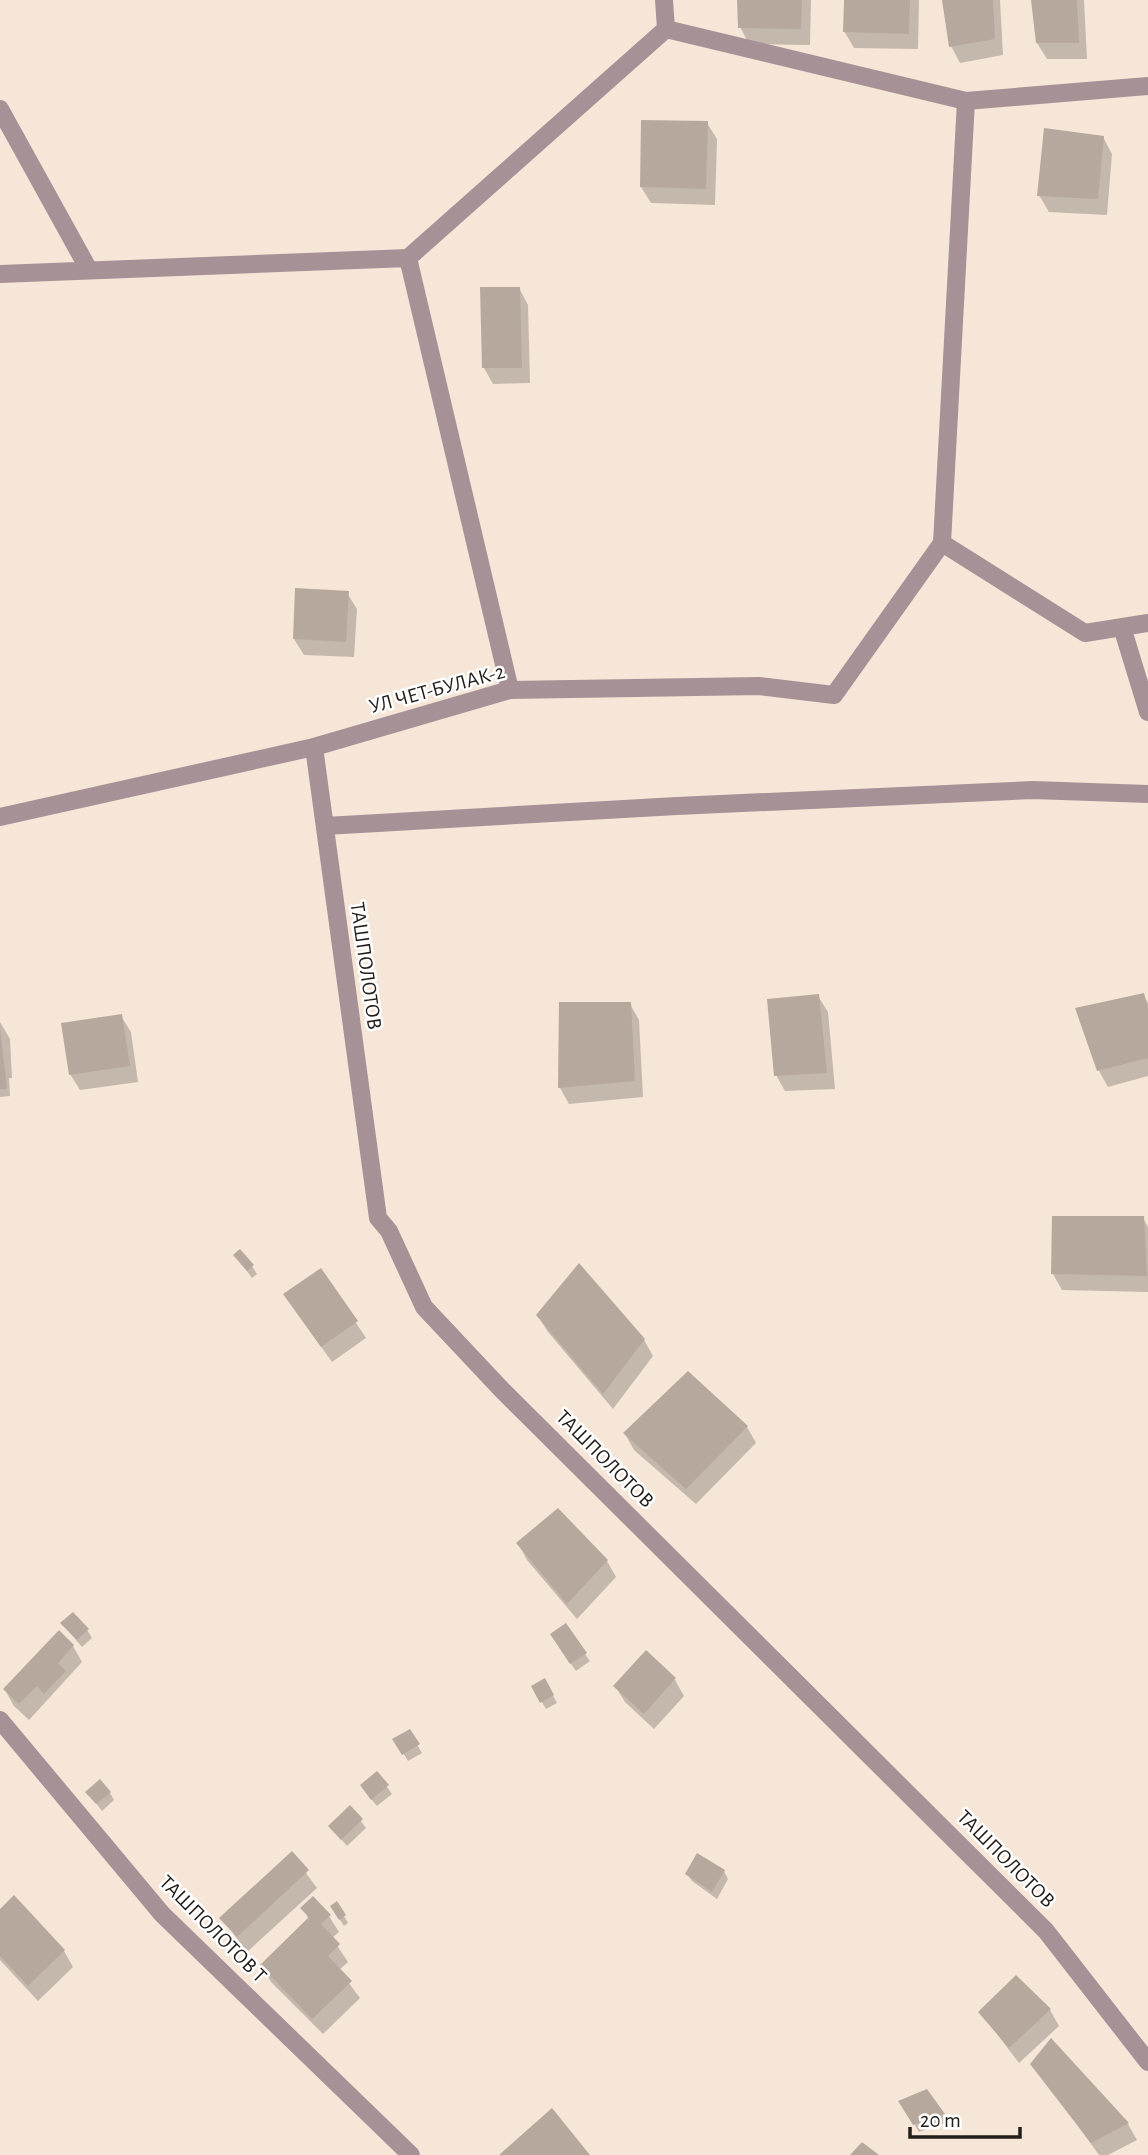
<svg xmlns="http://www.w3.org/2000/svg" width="1148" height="2155" font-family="'Alegreya Sans',sans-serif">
  <rect width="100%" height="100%" fill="#f5e6d8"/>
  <path fill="#0003" d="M738,0H811L810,45L749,44L740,27Z
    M845,0H919L918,49L854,48L844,31Z
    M944,0H1000L1003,55L960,63L951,46Z
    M1033,0H1084L1087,59H1047L1037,43Z
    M707,123L717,139L715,205L651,203L641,187Z
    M1103,137L1112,154L1107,215L1049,212L1039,195Z
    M519,288L528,305L530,383L493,384L484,368Z
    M347,593L357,609L354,657L304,655L294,639Z
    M1143,995L1148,1003V1076L1108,1087L1099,1071L1078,1010Z
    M818,996L828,1012L835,1089L785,1091L776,1075Z
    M561,1003L630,1004L639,1020L643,1097L569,1104L560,1088Z
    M121,1016L131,1032L138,1082L80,1090L70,1074Z
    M0,1022L10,1039L12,1078H9L10,1096L0,1097Z
    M1143,1218L1148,1227V1292L1062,1290L1053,1274Z
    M235,1255L252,1266L257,1274L252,1278Z
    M321,1270L366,1338L332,1362L295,1310Z
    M538,1316L644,1340L653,1356L613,1409L548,1332Z
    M747,1427L756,1443L696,1504L634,1450L625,1434Z
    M518,1543L607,1561L616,1577L577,1619L527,1560Z
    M62,1623L87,1630L92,1638L82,1647Z
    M59,1632L73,1646L82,1662L29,1720L14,1706L5,1690Z
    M556,1642L585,1654L590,1661L576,1671Z
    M646,1652L675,1680L684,1696L654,1729L625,1702L615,1686Z
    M545,1681L557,1703L546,1709L533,1687Z
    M409,1731L422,1753L408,1761L395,1740Z
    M377,1773L392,1794L377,1806L366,1793Z
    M87,1792L110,1793L114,1800L102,1811Z
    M350,1807L366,1828L347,1846L330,1826Z
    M292,1854L317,1888L247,1952L222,1918Z
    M724,1871L728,1879L717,1899L692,1881L687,1874Z
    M337,1904L348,1923L344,1926L332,1907Z
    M303,1908L329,1916L339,1932L332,1938L348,1962L339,1970L360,1998L323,2034L271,1982L262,1965L309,1920Z
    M0,1911L64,1951L73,1967L38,2001L0,1960Z
    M1050,2010L1059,2026L1019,2063L981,2013Z
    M1052,2040L1128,2124L1137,2140L1108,2155H1099L1033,2064Z
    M926,2091L948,2122L919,2132L901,2102Z"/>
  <path fill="#b6a89c" d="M737,0H802L801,29L738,28Z
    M844,0H910L909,34L843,32Z
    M942,0H993L995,39L949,47Z
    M1031,0H1077L1079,43H1036Z
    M641,120L708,121L706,189L640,187Z
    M1044,128L1104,136L1098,199L1037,196Z
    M480,287H520L522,368H482Z
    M295,588L349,591L346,642L293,639Z
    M1144,993L1148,1007V1058L1097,1071L1075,1008Z
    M819,994L827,1073L774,1076L767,999Z
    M559,1002H631L635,1081L558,1088Z
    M122,1014L130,1066L69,1075L61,1023Z
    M0,1029L7,1089H0Z
    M1052,1216H1144L1147,1276L1051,1274Z
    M240,1249L254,1265L247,1271L233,1255Z
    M579,1263L645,1339L603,1394L536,1315Z
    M321,1268L358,1321L321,1347L283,1294Z
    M688,1371L748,1426L686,1489L623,1433Z
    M558,1508L608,1560L567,1604L516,1543Z
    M73,1612L89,1629L77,1640L60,1623Z
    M566,1623L587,1653L570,1664L550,1634Z
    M59,1630L74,1645L58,1663L66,1671L44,1694L37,1686L19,1704L3,1689Z
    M646,1650L676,1678L644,1714L613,1686Z
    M545,1678L554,1695L540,1703L531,1686Z
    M410,1729L420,1744L402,1755L392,1739Z
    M377,1771L389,1785L371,1800L360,1785Z
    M100,1779L111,1792L96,1804L85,1792Z
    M350,1805L363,1819L341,1840L328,1826Z
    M292,1851L309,1870L237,1937L219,1918Z
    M697,1853L725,1870L712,1892L685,1874Z
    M14,1895L65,1950L28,1986L0,1956V1909Z
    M313,1896L331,1915L321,1924L340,1944L328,1956L352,1981L312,2019L260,1965L309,1917L300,1908Z
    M337,1901L346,1915L339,1920L330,1906Z
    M1016,1975L1051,2009L1009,2048L978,2012Z
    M1051,2038L1129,2123L1091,2143L1030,2064Z
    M927,2089L945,2114L913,2125L898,2101Z
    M552,2108L590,2155H499Z
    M862,2142L879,2155H850Z"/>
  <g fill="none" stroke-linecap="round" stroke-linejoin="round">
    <path stroke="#a69196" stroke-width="18" d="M664,0L666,29L966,101L942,543L1085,633L1148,623
      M966,101L1148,86
      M0,109L89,270
      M0,274L408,258
      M1122,627L1148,712
      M510,690L408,258L666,29
      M314,747L378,1218L389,1231L424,1307L502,1390L1046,1931L1148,2062
      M0,817L314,747L510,690L759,686L834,695L942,543
      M325,826L677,806L1033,790L1148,794
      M0,1720L162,1914L411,2155"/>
  </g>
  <g text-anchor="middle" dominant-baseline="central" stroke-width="5" stroke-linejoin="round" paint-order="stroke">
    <g font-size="21" fill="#221d18" stroke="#fff">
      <text transform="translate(437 689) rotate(-15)">УЛ ЧЕТ-БУЛАК-2</text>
      <text transform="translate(366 966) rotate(82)">ТАШПОЛОТОВ</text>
      <text transform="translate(605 1459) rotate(45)">ТАШПОЛОТОВ</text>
      <text transform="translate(1006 1859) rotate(45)">ТАШПОЛОТОВ</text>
      <text transform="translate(213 1929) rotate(45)">ТАШПОЛОТОВ Т</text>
    </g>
  </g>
  <path d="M910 2127v10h110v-10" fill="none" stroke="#221d18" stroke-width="3.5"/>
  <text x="920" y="2127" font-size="21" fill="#221d18" stroke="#ffffff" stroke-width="5" paint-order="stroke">20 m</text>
</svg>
